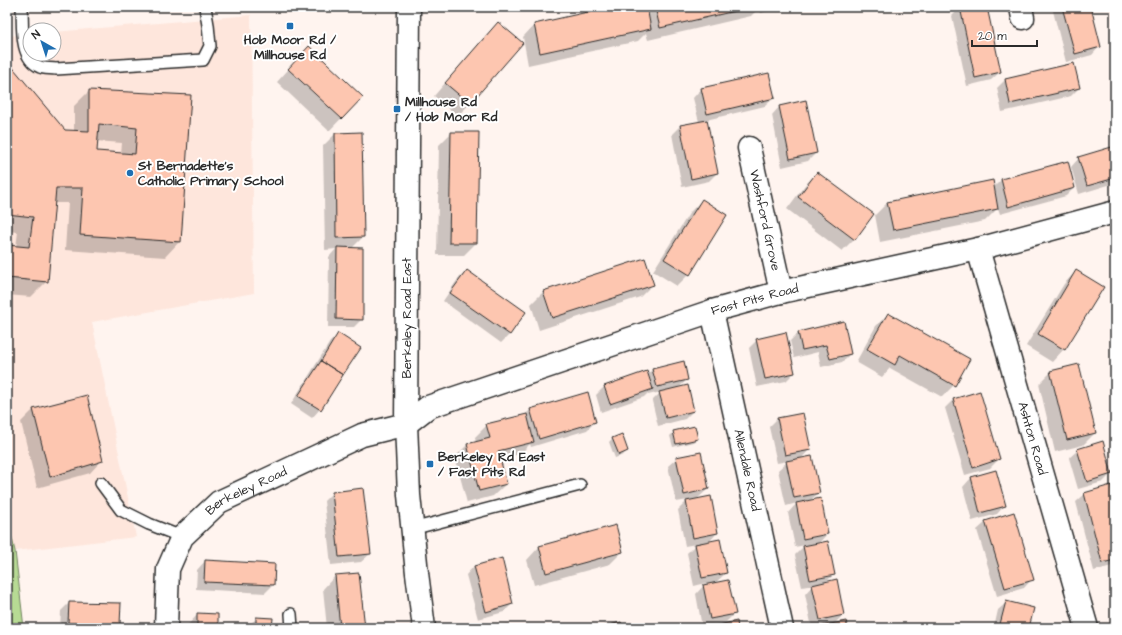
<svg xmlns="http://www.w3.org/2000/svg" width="1122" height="635" font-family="'Architects Daughter',sans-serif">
  <rect width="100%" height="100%" fill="#fff4ef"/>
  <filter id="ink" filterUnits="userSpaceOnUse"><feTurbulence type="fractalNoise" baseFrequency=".025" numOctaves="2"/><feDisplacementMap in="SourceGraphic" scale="8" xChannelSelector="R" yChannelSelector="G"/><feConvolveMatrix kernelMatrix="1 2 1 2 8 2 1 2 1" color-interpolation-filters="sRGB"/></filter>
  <g filter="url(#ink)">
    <path fill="#fee6dc" d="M251,15L254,293L92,322L136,537L15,551L7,518V36L30,34V54H54V32Z"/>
    <path fill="#b7da94" stroke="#718260" d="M7,518L15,551L24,628H7Z"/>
    <path fill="#0003" fill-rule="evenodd" d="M614,7H646V8L647,7H783L761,13L759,8L751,16L648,40L646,33L638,41L528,65L523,37L535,24Z
      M964,7H986L1000,72L991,80L967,86L952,16L960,8Z
      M1052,7H1090L1100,46L1092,55L1066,62Z
      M498,23L521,43L470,104L457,116L434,96L486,35Z
      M297,60L362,97L329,131L277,82Z
      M7,64L64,131H74V106L89,91L190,96L180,241L165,257L65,250L68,203H54L47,281L31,297L7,295V246L16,247L18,232L7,231ZM96,141L122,143L121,154L95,152Z
      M1073,64L1079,88L1071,96L1002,112L997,88L1005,80Z
      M701,89L774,98L765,106L706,120L717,173L709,181L682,187L672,134L680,126L699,122L693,98Z
      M780,106L816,153L808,161L782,167L772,115Z
      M451,133L476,243L464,255H437L439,145Z
      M335,134L363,237L351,249L362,319L354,327H328L329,257L336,249L325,250L323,146Z
      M1115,147V183L1079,194L1071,167L1079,158Z
      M1067,162L1074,188L1066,196L1000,214L998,208L985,221L880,242L875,215L887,203L993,188L1001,180Z
      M817,173L854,239L842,251L787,209L805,185Z
      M702,200L689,274L677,286L653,271L690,212Z
      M644,259L652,285L640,297L539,330L531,304L543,292Z
      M467,271L510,334L501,343L443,301L458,279Z
      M1076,271L1064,349L1052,362L1026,346L1064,284Z
      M888,314L954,385L942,397L890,368L882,377L856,362L876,326Z
      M798,333L850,354L842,362L821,367L818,352L794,358L790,341Z
      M339,334L360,348L320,409L312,418L291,404L330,342Z
      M757,340L794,373L786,381L757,387L749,348Z
      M652,370L687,380L678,388L693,411L685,419L658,426L652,401L661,392L648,395V393L644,397L601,412L596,395L604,387L647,372V375Z
      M1051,372L1095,433L1083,445L1055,452L1039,384Z
      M979,393L999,459L990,468L965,475L945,408L953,400Z
      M86,396L102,460L90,473L37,488L21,422L33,410Z
      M530,410L595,422L587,430L531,447L530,444L520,454L499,459L506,484L493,496L467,503L455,457L467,445L476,443L475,437L487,425L525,415Z
      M777,419L809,450L800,460L819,492L810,501L827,534L818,544L834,574L825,583L843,615L833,625L847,628H820L822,626L812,628L805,594L813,585L802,587L795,555L805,545L795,547L788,513L797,503L786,506L778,470L788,461L777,463L769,427Z
      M674,432L697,438L693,442L673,447L670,436Z
      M613,438L627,451L623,455L615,458L609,442Z
      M1078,450L1111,474L1103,482L1078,489L1069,458Z
      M677,458L708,489L697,499L717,533L709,542L726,573L715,583L734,614L726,622L702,627L696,594L706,583L694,586L687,553L696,544L685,546L678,510L688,500L676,502L668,466Z
      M996,472L1005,505L997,514L972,521L963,487L971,478Z
      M332,493L370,554L361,562L331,565L324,501Z
      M1085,494L1115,504V565L1094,571L1076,502Z
      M986,522L1032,579L1024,588L997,596L977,530Z
      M615,527L622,552L610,564L534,585L527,560L539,547Z
      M501,559L512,604L504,612L478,619L466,575L474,566Z
      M205,561L273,585L265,593L196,589L197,570Z
      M358,574L364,628H327L323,589L335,576Z
      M1115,584V595L1110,589Z
      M1007,602L1028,628H994L998,610Z
      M69,603L119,624L115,628H60L61,611Z
      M198,614L217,628H185Z
      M257,618L271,628H248V626Z"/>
    <path fill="#fdc6b0" stroke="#2b2b2b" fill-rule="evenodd" d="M610,7H647L651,29L540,53L534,24Z
      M655,7H753L660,28Z
      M960,7H987L1001,72L975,78Z
      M1062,7H1091L1101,47L1075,54Z
      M498,22L523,43L470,104L445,83Z
      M309,46L363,97L342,119L288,69Z
      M7,63H9L65,130L89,131V90L191,95L181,242L80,235L83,188H56L48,282L7,278V245L29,247L33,217L7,214V131L10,100H7ZM99,124L137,128L135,154L97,151Z
      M1074,63L1080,88L1010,104L1005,79Z
      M769,73L775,98L707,114L701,88Z
      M806,100L817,153L790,159L779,106Z
      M707,120L718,173L691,179L680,125Z
      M362,132L364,237L336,238L335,133Z
      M451,132H479L477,243H449Z
      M1115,146V178L1087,186L1078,157Z
      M1068,161L1075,188L1008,207L1001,179Z
      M817,172L874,214L855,240L798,197Z
      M993,180L998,209L893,230L887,202Z
      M702,199L727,215L690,275L664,259Z
      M337,247L363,248V320L336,319Z
      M645,258L654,285L552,318L543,291Z
      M467,270L526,312L510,335L450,293Z
      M1076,270L1104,287L1065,350L1038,334Z
      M888,313L970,359L955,386L900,355L895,365L867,349Z
      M844,321L851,354L830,359L826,345L802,350L798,332Z
      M786,332L795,373L765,379L756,339Z
      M338,333L361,348L343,375L321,361Z
      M321,361L343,375L321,410L298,396Z
      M684,361L688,380L657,387L652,369Z
      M1079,364L1096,433L1067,440L1050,371Z
      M647,371L653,389L610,404L604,386Z
      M688,385L694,411L666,418L659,392Z
      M980,391L1000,459L973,468L953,399Z
      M588,392L596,422L539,439L530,409Z
      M87,395L103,461L50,477L33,409Z
      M803,413L811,450L785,455L777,418Z
      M527,414L534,442L498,451L507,484L479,491L467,444L490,438L486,424Z
      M695,426L698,439L676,444L673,431Z
      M622,434L628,451L619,455L612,438Z
      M1103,441L1112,474L1087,482L1077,449Z
      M701,452L709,489L684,495L676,457Z
      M812,456L820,493L794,498L786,461Z
      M996,470L1006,506L980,513L971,477Z
      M1111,485L1115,500V560L1102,563L1084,493Z
      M363,488L371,554L339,557L332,492Z
      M711,496L718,533L693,538L686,501Z
      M821,498L828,534L803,539L796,503Z
      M1014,512L1034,580L1005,588L985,521Z
      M616,525L623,552L546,573L539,546Z
      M720,539L727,573L702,578L695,544Z
      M828,541L835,575L810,580L803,546Z
      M502,558L513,604L486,612L474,566Z
      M205,560L275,564L274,585L204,582Z
      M359,573L365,628H340L335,575Z
      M837,579L844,615L820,620L812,585Z
      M728,580L736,614L710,619L703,585Z
      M1006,601L1034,608L1029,628H999Z
      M69,602L121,603L120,624L68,623Z
      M197,613L218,614V628H197Z
      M256,617L273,618L272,628H256Z
      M737,621L738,628H713V626Z
      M846,621L848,628H821L820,626Z
      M621,622L623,628H598Z
      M508,625L509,628H489V627Z"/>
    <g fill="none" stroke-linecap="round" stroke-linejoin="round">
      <defs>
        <path id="lane" d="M22,7C23,25 19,58 40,67C44,69 51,68 56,69L203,60L210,46L208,25L205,7
          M101,483L121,510L149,524L182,537
          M412,529L580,485
          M291,614L292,628"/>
        <g id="street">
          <path d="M409,7L406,424L409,495L417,573L424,628"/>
          <path d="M1021,7L1023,18"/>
          <path id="s1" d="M749,148L781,292"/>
          <path id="s2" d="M978,249L1087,628"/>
          <path id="s3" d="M712,311L782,628"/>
          <path id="s4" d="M166,628L168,569L182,537L219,502L362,435L406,424L428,407L712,311L781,292L978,249L1115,212"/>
        </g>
      </defs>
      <use href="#lane" stroke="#2b2b2b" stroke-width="14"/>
      <use href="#street" stroke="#2b2b2b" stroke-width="25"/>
      <use href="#lane" stroke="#fff" stroke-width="11"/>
      <use href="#street" stroke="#fff" stroke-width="22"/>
    </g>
  </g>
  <g fill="#1f6fb2" stroke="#fff" stroke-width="1.5">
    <rect x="286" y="22" width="8" height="8" rx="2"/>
    <rect x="393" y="105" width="8" height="8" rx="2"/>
    <circle cx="130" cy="173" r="4"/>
    <rect x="426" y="460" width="8" height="8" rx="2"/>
  </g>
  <g text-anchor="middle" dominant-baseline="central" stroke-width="4" stroke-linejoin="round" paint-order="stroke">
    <g font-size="13" font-weight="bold" fill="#2b2b2b" stroke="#fff" text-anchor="start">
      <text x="290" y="40" text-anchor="middle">Hob Moor Rd /<tspan x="290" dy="15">Millhouse Rd</tspan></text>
      <text x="405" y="102">Millhouse Rd<tspan x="405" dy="15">/ Hob Moor Rd</tspan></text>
      <text x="138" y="166">St Bernadette's<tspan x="138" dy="15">Catholic Primary School</tspan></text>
      <text x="438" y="457">Berkeley Rd East<tspan x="438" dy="15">/ Fast Pits Rd</tspan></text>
    </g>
    <g font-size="13" fill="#2b2b2b" stroke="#fff">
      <text stroke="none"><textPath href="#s1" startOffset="74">Washford Grove</textPath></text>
      <text stroke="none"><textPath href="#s4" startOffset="720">Fast Pits Road</textPath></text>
      <text transform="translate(407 318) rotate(-90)">Berkeley Road East</text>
      <text stroke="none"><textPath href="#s2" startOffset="197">Ashton Road</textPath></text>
      <text stroke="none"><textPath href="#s3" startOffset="163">Allendale Road</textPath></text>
      <text stroke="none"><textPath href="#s4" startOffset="174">Berkeley Road</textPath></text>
    </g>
  </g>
  <rect width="1122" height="635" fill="none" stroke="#fff" stroke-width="24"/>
  <rect x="12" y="12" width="1098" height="611" fill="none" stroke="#2b2b2b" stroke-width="1.5" filter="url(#ink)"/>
  <g transform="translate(42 42) rotate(321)"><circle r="19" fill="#ffffff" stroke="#aaaaaa"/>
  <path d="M0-3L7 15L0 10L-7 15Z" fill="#1f6fb2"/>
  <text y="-6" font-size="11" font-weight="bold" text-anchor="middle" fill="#2b2b2b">N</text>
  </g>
  <path d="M972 40v6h65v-6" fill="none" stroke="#2b2b2b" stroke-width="2"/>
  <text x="978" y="40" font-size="12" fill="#2b2b2b" stroke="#ffffff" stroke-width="3" paint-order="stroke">20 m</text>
</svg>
